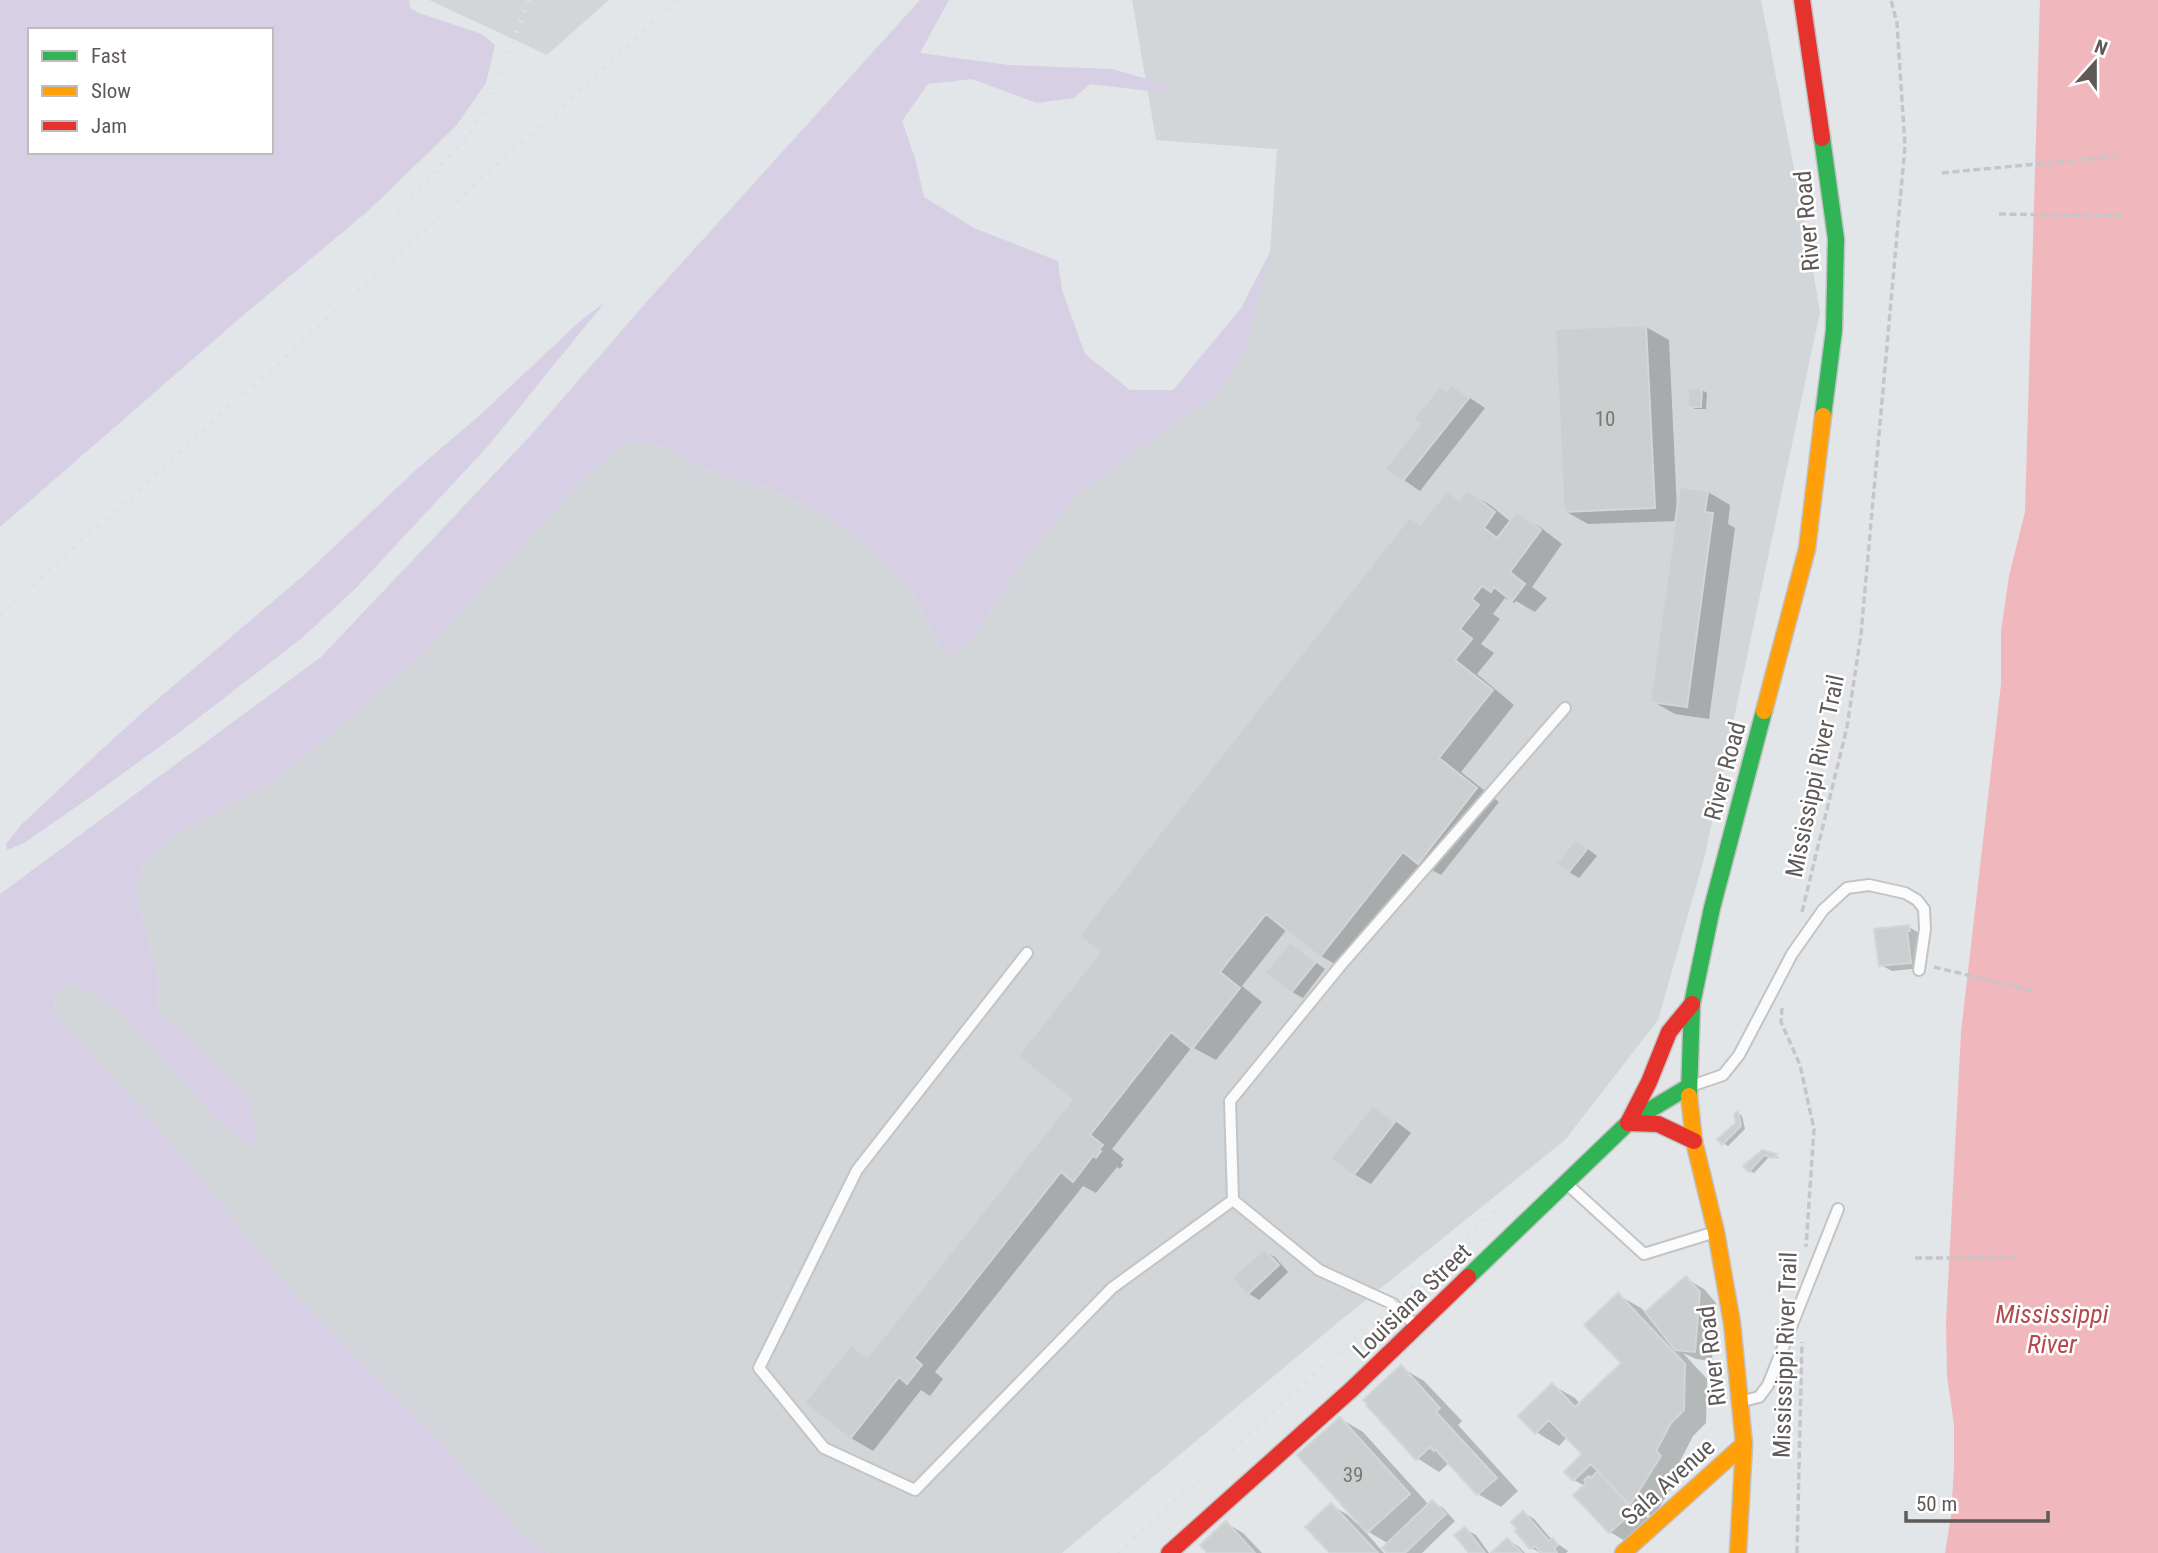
<svg xmlns="http://www.w3.org/2000/svg" width="2158" height="1553" font-family="'Roboto Condensed',sans-serif">
  <rect width="100%" height="100%" fill="#e2e6e8"/>
  <path fill="#d2d6d8" d="M429,0H609L547,55Z
    M1132,0H1761L1807,235L1820,312L1705,855L1658,1020L1565,1140L1341,1320L1062,1553H548L521,1534L448,1449L294,1294L172,1143L55,1013L56,996L73,982L118,1010L216,1120L209,1056L157,1010L159,978L136,894L142,867L179,832L274,783L586,476L625,442L663,446L698,466L731,479L764,486L827,517L867,547L909,586L940,647L973,638L1014,574L1078,494L1219,393L1270,252L1277,149L1156,140Z"/>
  <path fill="#d7d0e4" fill-rule="evenodd" d="M0,0H409L410,8L419,13L482,34L495,45L486,83L456,126L368,211L247,312L0,527ZM30,30H271V152H30Z
    M920,0H949L920,53L1009,65L1112,69L1175,87L1158,92L1090,84L1074,98L1037,103L972,79L928,84L902,121L915,158L924,197L974,228L1058,261L1062,290L1085,354L1130,390H1173L1241,308L1270,252L1247,345L1219,393L1078,494L1014,574L973,638L952,656L940,647L909,586L867,547L827,517L764,486L731,479L698,466L663,446L625,442L586,476L421,657L274,783L179,832L142,867L136,894L159,978L157,1010L209,1056L248,1097L259,1135L253,1149L216,1120L118,1010L73,982L56,996L55,1013L172,1143L294,1294L448,1449L521,1534L548,1553H0V894L321,657L531,435L649,299Z
    M605,302L489,445L355,589L302,638L180,732L96,793L24,843L7,850L6,844L22,824L101,750L152,704L304,575L418,468L479,416L579,322Z"/>
  <path fill="#f0b8bd" d="M2040,0H2158V1553H1945L1951,1516L1954,1469V1425L1947,1376L1946,1322L1961,1032L2001,684V631L2009,576L2025,512Z"/>
  <path fill="#0003" d="M1646,327L1669,340L1677,510L1708,492L1730,505L1728,524L1735,528L1709,719L1675,714L1652,701L1677,521L1588,524L1565,511Z
    M1452,386L1485,408L1420,491L1388,469Z
    M1702,390L1707,393L1706,409H1695L1690,406Z
    M1468,492L1490,505L1511,522L1518,514L1540,527L1562,544L1532,587L1547,598L1535,612L1516,601L1514,603L1505,598L1493,614L1500,619L1481,644L1494,653L1477,674L1514,705L1461,772L1499,802L1441,875L1425,866L1344,969L1321,956L1287,929L1242,986L1262,1002L1216,1060L1192,1047L1112,1149L1124,1159L1121,1163L1123,1165L1120,1169L1117,1167L1096,1193L1083,1186L935,1372L943,1379L930,1396L921,1390L873,1451L851,1438V1347L870,1358L1075,1099L1103,951L1410,519L1422,526L1460,501Z
    M1577,841L1597,856L1579,878L1569,872Z
    M1909,927L1919,933L1920,936L1918,937L1921,968L1892,971L1881,965Z
    M1290,944L1325,969L1303,998L1292,992Z
    M1373,1107L1390,1117L1411,1133L1371,1184L1354,1174Z
    M1738,1113L1742,1116L1745,1129L1728,1146L1723,1143L1738,1124Z
    M1762,1152L1780,1158L1769,1157L1754,1173L1750,1171Z
    M1264,1251L1275,1257L1288,1272L1259,1300L1248,1293Z
    M1687,1279L1704,1289L1716,1303L1712,1361L1696,1359L1683,1353L1707,1379L1706,1423L1693,1436L1678,1465L1683,1470L1653,1517L1641,1510L1650,1521L1627,1542L1610,1532L1585,1486L1574,1480L1585,1454L1568,1436L1559,1446L1536,1432L1552,1385L1575,1398L1580,1404L1623,1363L1618,1295L1641,1308L1646,1313Z
    M1402,1368L1424,1381L1462,1421L1458,1425L1518,1491L1501,1507L1478,1494L1450,1462L1439,1472L1417,1458Z
    M1341,1419L1363,1432L1429,1505L1432,1502L1443,1508L1455,1521L1422,1553H1389V1544L1362,1528L1384,1553H1332L1331,1505L1348,1515L1357,1524L1359,1522Z
    M1524,1513L1534,1519L1552,1540L1568,1551L1566,1553H1540L1532,1548Z
    M1226,1523L1243,1533L1262,1553H1210Z
    M1465,1529L1476,1535L1489,1553H1471Z
    M1507,1540L1518,1546L1525,1553H1494Z"/>
  <path fill="#cccfcf" stroke="#d2d6d7" stroke-width="2" d="M1646,325L1655,508L1564,512L1555,329Z
    M1451,384L1469,398L1402,482L1385,469L1420,424L1414,419L1440,386L1446,391Z
    M1688,388L1702,389L1701,407H1688Z
    M1680,487L1708,491L1705,512L1713,513L1687,707L1650,702Z
    M1467,490L1495,512L1484,528L1497,538L1517,512L1541,530L1510,572L1525,584L1512,601L1494,587L1491,592L1482,586L1472,599L1479,605L1460,629L1472,639L1455,660L1493,690L1439,758L1477,788L1418,864L1403,852L1320,957L1266,914L1220,972L1240,988L1192,1049L1171,1032L1090,1135L1103,1145L1099,1149L1101,1151L1096,1158L1093,1156L1073,1182L1061,1172L914,1358L922,1365L907,1384L899,1377L850,1439L804,1403L851,1345L867,1358L1072,1100L1018,1056L1100,952L1079,936L1410,517L1420,525L1447,491L1459,500Z
    M1576,839L1588,848L1568,873L1556,864Z
    M1909,925L1910,931H1907L1911,963L1879,966L1874,929Z
    M1290,942L1316,962L1291,993L1265,973Z
    M1373,1105L1395,1122L1353,1176L1331,1158Z
    M1738,1111L1741,1126L1722,1145L1717,1139L1736,1123L1734,1114Z
    M1762,1150L1777,1154L1773,1158L1764,1155L1749,1172L1743,1166Z
    M1264,1249L1279,1265L1247,1295L1232,1278Z
    M1686,1276L1700,1292L1695,1352L1675,1350L1645,1312Z
    M1618,1293L1685,1364L1684,1410L1671,1423L1656,1451L1661,1456L1630,1505L1591,1464L1573,1481L1564,1472L1582,1454L1549,1420L1535,1434L1518,1416L1552,1383L1575,1407L1621,1363L1584,1325Z
    M1401,1365L1440,1408L1436,1412L1497,1478L1477,1495L1436,1450L1434,1451L1430,1447L1416,1460L1366,1405L1367,1404L1363,1400Z
    M1340,1417L1410,1494L1367,1533L1297,1455Z
    M1598,1471L1634,1511L1609,1533L1573,1495L1586,1483L1584,1480L1589,1476L1591,1478Z
    M1432,1500L1446,1514L1405,1553H1387L1382,1548Z
    M1331,1503L1378,1553H1330L1305,1527Z
    M1523,1511L1549,1541L1553,1538L1558,1545L1554,1548L1557,1553H1541L1535,1546L1530,1549L1515,1531L1517,1529L1511,1522Z
    M1226,1521L1255,1553H1207L1200,1545Z
    M1465,1527L1485,1553H1469L1454,1535Z
    M1507,1538L1522,1553H1491Z"/>
  <g fill="none" stroke-linecap="round" stroke-linejoin="round">
    <defs>
      <path id="lane" d="M1027,953L857,1170L759,1368L824,1448L915,1490L1112,1288L1233,1200L1319,1270L1393,1304L1415,1325
        M1691,1086L1723,1075L1739,1055L1792,954L1823,910L1847,888L1869,885L1905,893L1917,900L1924,909L1925,929L1919,970
        M1567,1184L1644,1254L1712,1233
        M1233,1200L1230,1101L1341,965L1565,708
        M1743,1401L1759,1397L1768,1385L1838,1209"/>
      <path id="fast" d="M1822,138L1836,239L1834,330L1823,416
        M1689,1096L1692,1004L1712,908L1764,711
        M1468,1277L1628,1123L1688,1087"/>
      <path id="slow" d="M1764,711L1807,549L1823,416
        M1689,1096L1694,1141L1716,1232L1732,1323L1744,1444L1738,1553
        M1623,1553L1744,1444"/>
      <path id="jam" d="M1802,0L1822,138
        M1692,1004L1669,1032L1649,1082L1628,1123L1658,1124L1694,1141
        M1169,1553L1352,1389L1468,1277"/>
    </defs>
    <use href="#lane" stroke="#c4c4c4" stroke-width="14"/>
    <use href="#fast" stroke="#c3c2c3" stroke-width="19"/>
    <use href="#slow" stroke="#c3c2c3" stroke-width="19"/>
    <use href="#jam" stroke="#c3c2c3" stroke-width="19"/>
    <path stroke="#c8c5c8" stroke-width="3.5" stroke-dasharray="7 3.5" stroke-linecap="butt" d="M1942,173L2121,156
      M1999,214L2123,216
      M1802,912L1847,727L1861,634L1905,146L1897,23L1891,0
      M1934,967L2034,991
      M1782,1008L1781,1022L1800,1065L1814,1129L1806,1247
      M1915,1258H2017
      M1797,1553L1802,1342"/>
    <use href="#lane" stroke="#fbfbfc" stroke-width="10"/>
    <use href="#fast" stroke="#30b455" stroke-width="16"/>
    <use href="#slow" stroke="#ff9f0a" stroke-width="16"/>
    <use href="#jam" stroke="#e5322d" stroke-width="16"/>
    <path stroke="#dfe0e0" stroke-width="5" stroke-dasharray="2 9" stroke-linecap="butt" d="M397,214L470,134L490,100L529,0
      M0,615L679,0
      M1118,1553L1497,1209"/>
  </g>
  <g text-anchor="middle" dominant-baseline="central" stroke-width="5" stroke-linejoin="round" paint-order="stroke">
    <g font-size="21" fill="#7b7776">
      <text x="1605" y="419">10</text>
      <text x="1353" y="1475">39</text>
    </g>
    <g font-size="24" fill="#5f5958" stroke="#fff">
      <text transform="translate(1807 221) rotate(-95)">River Road</text>
      <text transform="translate(1725 771) rotate(-75)">River Road</text>
      <text transform="translate(1815 776) rotate(-78)">Mississippi River Trail</text>
      <text transform="translate(1412 1301) rotate(-44)">Louisiana Street</text>
      <text transform="translate(1785 1355) rotate(-88)">Mississippi River Trail</text>
      <text transform="translate(1712 1356) rotate(-97)">River Road</text>
      <text transform="translate(1668 1482) rotate(-42)">Sala Avenue</text>
    </g>
    <g font-size="26" font-style="italic" fill="#b54b4c" stroke="#fff">
      <text x="2052" y="1314">Mississippi<tspan x="2052" dy="30">River</tspan></text>
    </g>
  </g>
  <rect x="28" y="28" width="245" height="126" fill="#ffffff" stroke="#bfbdbc" stroke-width="2"/>
  <rect x="42" y="51" width="35" height="10" fill="#30b455" stroke="#bfbdbc" stroke-width="2"/>
  <text x="91" y="63" font-size="21" fill="#5f5958">Fast</text>
  <rect x="42" y="86" width="35" height="10" fill="#ff9f0a" stroke="#bfbdbc" stroke-width="2"/>
  <text x="91" y="98" font-size="21" fill="#5f5958">Slow</text>
  <rect x="42" y="121" width="35" height="10" fill="#e5322d" stroke="#bfbdbc" stroke-width="2"/>
  <text x="91" y="133" font-size="21" fill="#5f5958">Jam</text>
  <g transform="translate(2095 63) rotate(21)" stroke="#ffffff" stroke-width="5" paint-order="stroke">
  <path d="M0-5L12 26L0 18L-12 26Z" fill="#5f5958"/>
  <text y="-10" font-size="19" font-weight="bold" text-anchor="middle" fill="#5f5958">N</text>
  </g>
  <path d="M1906 1511v10h142v-10" fill="none" stroke="#5f5958" stroke-width="3.5"/>
  <text x="1916" y="1511" font-size="21" fill="#5f5958" stroke="#ffffff" stroke-width="5" paint-order="stroke">50 m</text>
</svg>
